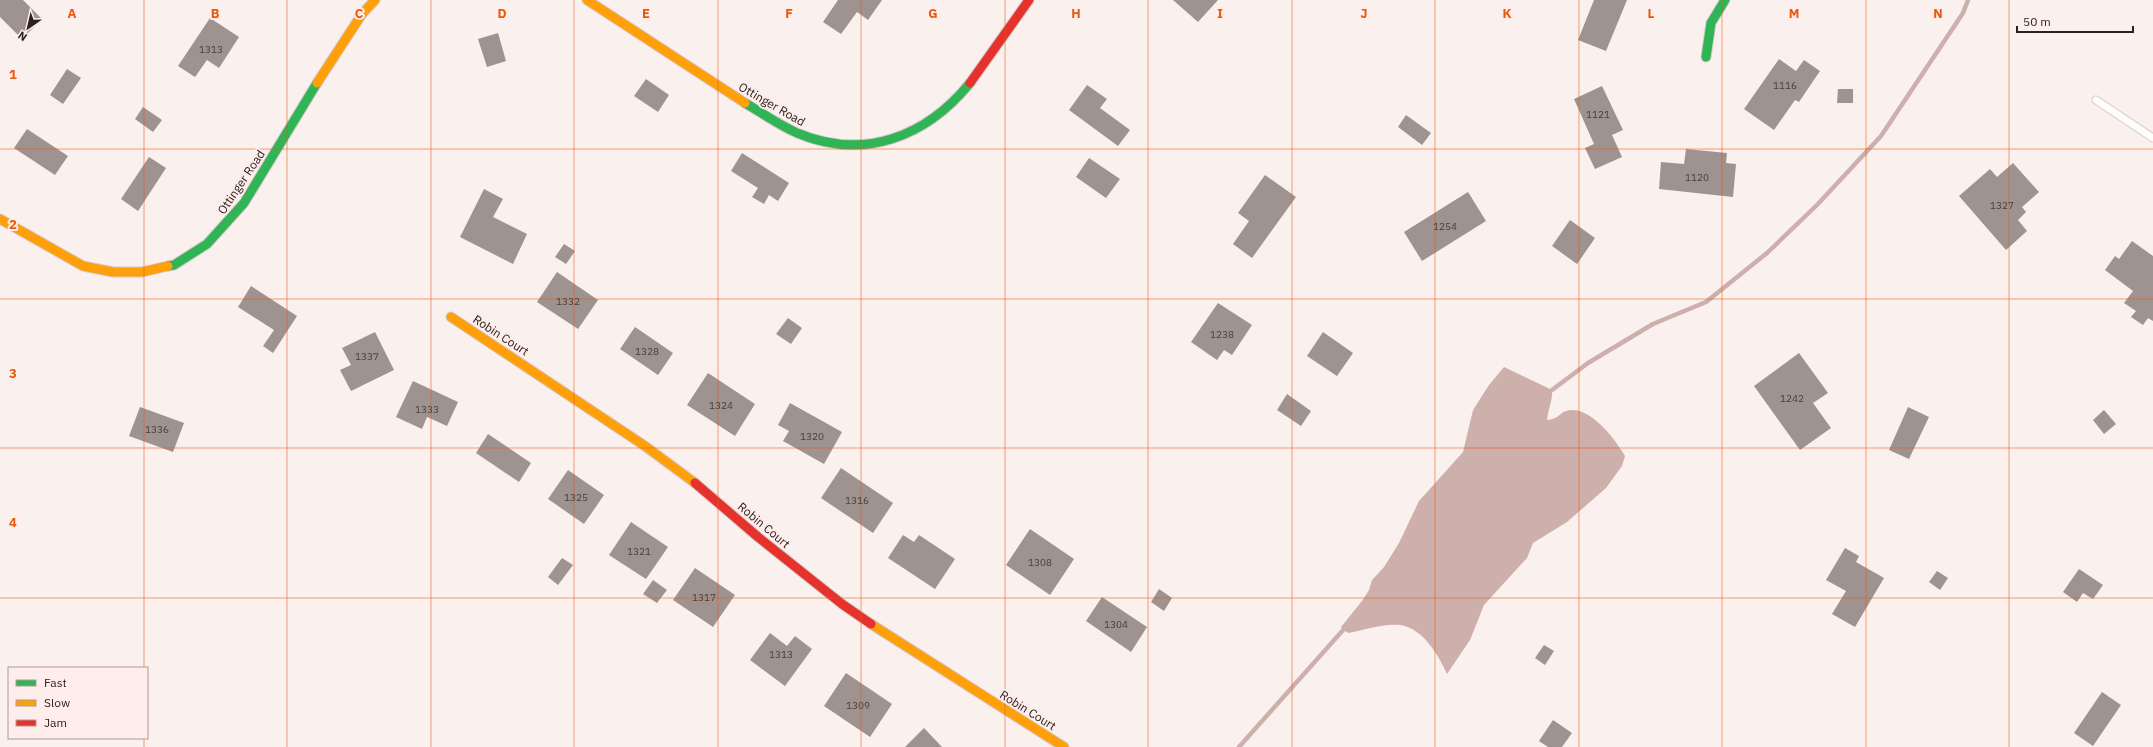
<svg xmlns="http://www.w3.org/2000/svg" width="2153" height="747" font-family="'IBM Plex Sans',sans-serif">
  <rect width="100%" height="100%" fill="#faf0ee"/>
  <path fill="#cdb0ac" d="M1504,367L1552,390C1553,400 1548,409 1547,420C1559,419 1558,414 1566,411C1589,404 1615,439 1625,456L1622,466L1606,488L1567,522L1533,543L1527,558L1484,605L1470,640L1447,674C1439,656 1423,628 1400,625C1384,623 1364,630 1348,633L1341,627L1362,601L1369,590L1372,580L1384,567L1399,543L1419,501L1463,452L1473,410L1489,385Z"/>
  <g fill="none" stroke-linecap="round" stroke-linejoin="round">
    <path stroke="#cdb0ac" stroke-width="4.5" d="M1552,390L1588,363L1653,324L1706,302L1767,253L1817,205L1881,136L1963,13L1968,0
      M1239,747L1344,629"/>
  </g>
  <path fill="#9e9391" d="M0,0H23L42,19L22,39L0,17Z
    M838,0H882L868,20L857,12L841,34L823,22Z
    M1173,0H1218L1198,22Z
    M1594,0H1627L1606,51L1578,40Z
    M210,18L239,37L219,68L207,60L195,77L178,66Z
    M498,33L506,61L487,67L478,39Z
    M1779,59L1796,71L1804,60L1820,71L1799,102L1795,100L1774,130L1744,109Z
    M67,69L81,78L63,104L50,95Z
    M646,79L669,95L658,112L634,96Z
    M1087,85L1107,99L1100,108L1130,130L1118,146L1069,110Z
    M1602,86L1623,130L1612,135L1622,157L1595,169L1585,148L1594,144L1574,99Z
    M1838,89H1853V103H1837Z
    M143,107L162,120L153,132L135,119Z
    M1406,115L1431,133L1422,145L1398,127Z
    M27,129L68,156L55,175L14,148Z
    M1686,149L1727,153L1726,163L1736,164L1733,197L1659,189L1661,162L1684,164Z
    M742,153L789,183L778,201L769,195L764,204L752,197L758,188L731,171Z
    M149,157L166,168L138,211L121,199Z
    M1089,158L1120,179L1106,198L1076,177Z
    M2013,163L2039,192L2022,207L2026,212L2018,220L2027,231L2006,250L1959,196L1990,169L1997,177Z
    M1265,175L1296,197L1252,258L1233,244L1249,221L1238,213Z
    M484,189L503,199L493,217L527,234L513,264L460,237Z
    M1468,192L1486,221L1422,261L1404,232Z
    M1570,220L1595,238L1577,264L1552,246Z
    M2132,241L2153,256V321L2148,318L2143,325L2131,317L2136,311L2124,303L2133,291L2105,270L2115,256L2119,259Z
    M564,244L575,251L566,264L555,257Z
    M557,272L598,300L578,329L537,302Z
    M251,286L297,316L273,353L263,346L274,330L238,307Z
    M1218,303L1252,325L1232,355L1224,350L1217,360L1191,342Z
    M788,318L802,328L791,344L776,334Z
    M635,327L673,353L658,375L620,349Z
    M375,332L394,370L351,391L340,370L351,365L342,348Z
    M1323,332L1353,353L1337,376L1307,356Z
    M1799,353L1828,393L1813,403L1831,428L1800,450L1754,386Z
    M708,373L755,404L735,436L687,405Z
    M413,381L458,402L447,426L427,417L422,429L396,417Z
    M1287,394L1311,411L1301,426L1277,410Z
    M790,403L842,432L824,464L783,441L789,431L778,425Z
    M140,407L184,423L173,452L129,436Z
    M1908,407L1929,417L1909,459L1889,450Z
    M2104,410L2116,424L2104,434L2093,420Z
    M488,434L531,463L519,482L476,453Z
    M841,468L893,503L873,533L821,498Z
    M568,470L604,495L584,524L548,499Z
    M631,522L668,547L646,579L609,555Z
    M1030,529L1074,559L1050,595L1006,565Z
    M903,535L914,542L919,535L955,559L935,589L888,558Z
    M1845,548L1859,556L1856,562L1884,578L1855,627L1832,614L1846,591L1826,580Z
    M562,558L573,565L558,585L548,577Z
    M695,568L735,595L713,627L673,600Z
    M2079,569L2103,585L2093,599L2083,593L2077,602L2063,592Z
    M1937,571L1948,578L1940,590L1929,582Z
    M653,580L667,590L657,603L643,594Z
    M1159,589L1172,598L1164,611L1151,602Z
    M1102,597L1147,627L1131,652L1086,621Z
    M770,633L787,646L795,636L812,649L785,686L750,660Z
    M1544,645L1554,651L1545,665L1535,658Z
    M846,673L892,704L870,737L824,706Z
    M2102,692L2121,705L2093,746L2074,733Z
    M1553,720L1572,733L1562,747H1548L1539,741Z
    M924,728L942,747H905Z"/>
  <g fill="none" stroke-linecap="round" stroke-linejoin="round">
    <defs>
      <path id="lane" d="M2096,100L2153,138"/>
      <path id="fast" d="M1706,57L1711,23L1725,0
        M745,103C762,113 779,125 797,133C864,161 926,137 970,83
        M168,266L174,265L207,244L244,203L317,83"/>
      <path id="slow" d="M587,0L745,103
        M317,83L362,14L375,0
        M0,219L83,266L113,272H142L168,266
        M451,317L645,446L695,483
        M871,624L1064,747"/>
      <path id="jam" d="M970,83L1029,0
        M695,483L758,537L842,604L871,624"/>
    </defs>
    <use href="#lane" stroke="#d4cac9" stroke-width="9"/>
    <use href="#fast" stroke="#d4cac9" stroke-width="11"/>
    <use href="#slow" stroke="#d4cac9" stroke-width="11"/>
    <use href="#jam" stroke="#d4cac9" stroke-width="11"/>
    <use href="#lane" stroke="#fefdfc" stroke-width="7"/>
    <use href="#fast" stroke="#30b455" stroke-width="9"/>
    <use href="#slow" stroke="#ff9f0a" stroke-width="9"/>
    <use href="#jam" stroke="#e5322d" stroke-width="9"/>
  </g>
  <path fill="none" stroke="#e8590c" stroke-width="1" stroke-opacity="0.55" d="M144,0V668M287,0V747M431,0V747M574,0V747M718,0V747M861,0V747M1005,0V747M1148,0V747M1292,0V747M1435,0V747M1579,0V747M1722,0V747M1866,0V747M2009,0V747M0,149H2153M0,299H2153M0,448H2153M0,598H2153M144,738V747"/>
  <g text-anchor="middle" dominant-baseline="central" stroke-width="4" stroke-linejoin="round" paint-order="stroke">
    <g font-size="10" fill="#483e3c">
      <text x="211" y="49">1313</text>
      <text x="1785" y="85">1116</text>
      <text x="1598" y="114">1121</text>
      <text x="1697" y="177">1120</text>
      <text x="2002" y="205">1327</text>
      <text x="1445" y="226">1254</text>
      <text x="568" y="301">1332</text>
      <text x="1222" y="334">1238</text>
      <text x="647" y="351">1328</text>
      <text x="367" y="356">1337</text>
      <text x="1792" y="398">1242</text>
      <text x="721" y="405">1324</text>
      <text x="427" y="409">1333</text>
      <text x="157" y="429">1336</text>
      <text x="812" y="436">1320</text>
      <text x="576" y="497">1325</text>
      <text x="857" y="500">1316</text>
      <text x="639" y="551">1321</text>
      <text x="1040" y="562">1308</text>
      <text x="704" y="597">1317</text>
      <text x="1116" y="624">1304</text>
      <text x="781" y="654">1313</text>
      <text x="858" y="705">1309</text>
    </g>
    <g font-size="12" fill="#2b2120" stroke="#feedea">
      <text transform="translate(772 104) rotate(30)">Ottinger Road</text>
      <text transform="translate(241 182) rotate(-56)">Ottinger Road</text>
      <text transform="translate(501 335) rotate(33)">Robin Court</text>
      <text transform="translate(764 525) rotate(40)">Robin Court</text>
      <text transform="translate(1028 710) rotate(32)">Robin Court</text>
    </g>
  </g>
  <g font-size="13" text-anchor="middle" font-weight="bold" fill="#e8590c" stroke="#feedea" stroke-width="4" stroke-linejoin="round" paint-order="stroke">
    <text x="72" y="18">A</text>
    <text x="215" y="18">B</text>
    <text x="359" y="18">C</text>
    <text x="502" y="18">D</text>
    <text x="646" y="18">E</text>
    <text x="789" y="18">F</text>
    <text x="933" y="18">G</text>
    <text x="1076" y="18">H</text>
    <text x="1220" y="18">I</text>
    <text x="1364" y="18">J</text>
    <text x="1507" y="18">K</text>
    <text x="1651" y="18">L</text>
    <text x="1794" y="18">M</text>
    <text x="1938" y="18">N</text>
    <text x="13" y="79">1</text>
    <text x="13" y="229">2</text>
    <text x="13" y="378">3</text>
    <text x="13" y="527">4</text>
  </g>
  <rect x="8" y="667" width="140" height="72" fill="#feedea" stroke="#aa9b99"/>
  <rect x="16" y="680" width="20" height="6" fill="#30b455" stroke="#aa9b99"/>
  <text x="44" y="687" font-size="12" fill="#2b2120">Fast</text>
  <rect x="16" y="700" width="20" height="6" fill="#ff9f0a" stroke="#aa9b99"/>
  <text x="44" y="707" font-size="12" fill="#2b2120">Slow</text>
  <rect x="16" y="720" width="20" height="6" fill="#e5322d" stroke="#aa9b99"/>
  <text x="44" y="727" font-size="12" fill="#2b2120">Jam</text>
  <g transform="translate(28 28) rotate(214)" stroke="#feedea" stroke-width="3" paint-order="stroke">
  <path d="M0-3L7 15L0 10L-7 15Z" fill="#2b2120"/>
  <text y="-6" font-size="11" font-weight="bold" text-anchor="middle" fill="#2b2120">N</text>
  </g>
  <path d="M2017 26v6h116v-6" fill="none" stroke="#2b2120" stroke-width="2"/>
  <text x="2023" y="26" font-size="12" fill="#2b2120" stroke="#feedea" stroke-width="3" paint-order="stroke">50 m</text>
</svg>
